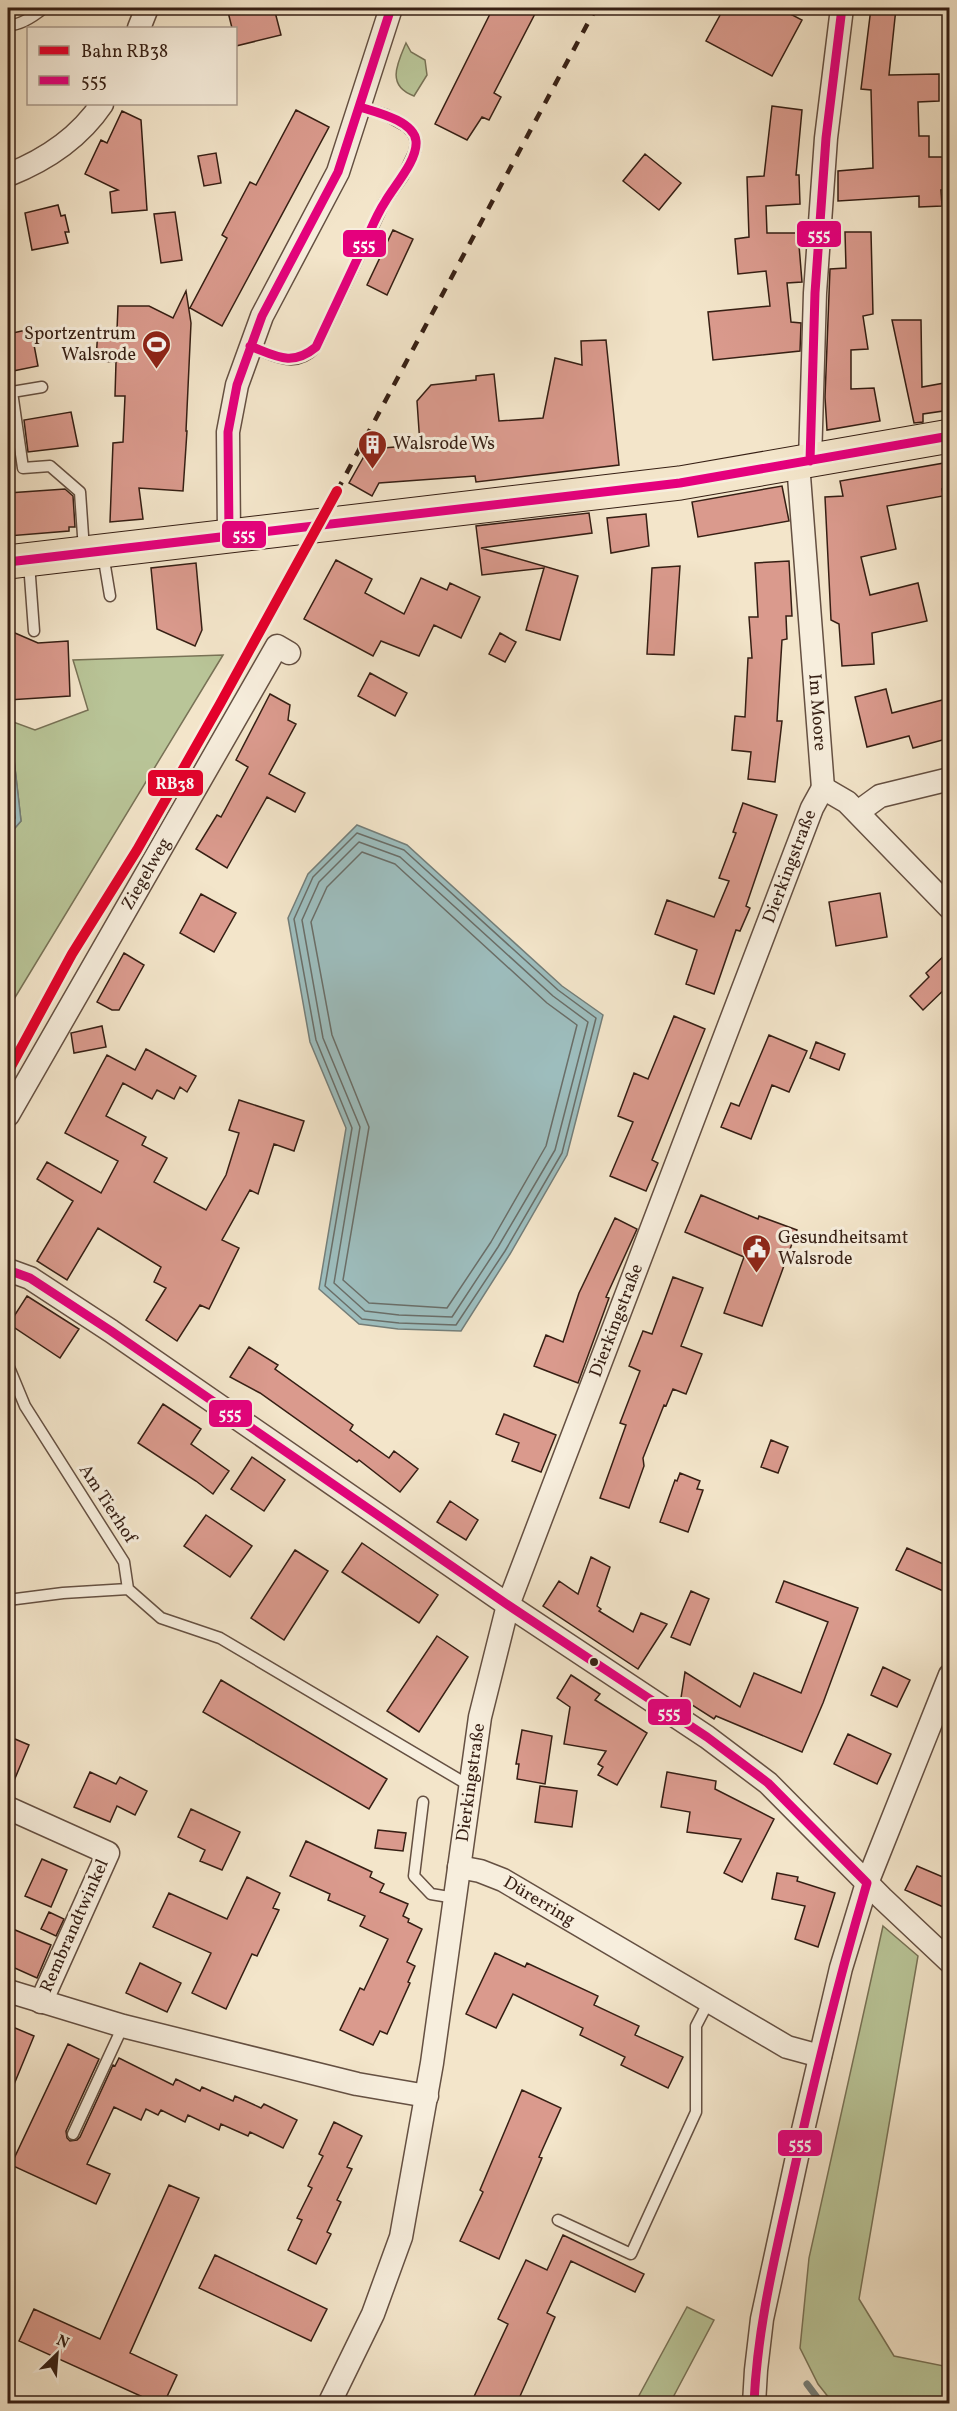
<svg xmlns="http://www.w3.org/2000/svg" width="957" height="2411" font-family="Vollkorn,serif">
  <rect width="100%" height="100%" fill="#f3e5ca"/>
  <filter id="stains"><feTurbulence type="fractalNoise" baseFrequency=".00333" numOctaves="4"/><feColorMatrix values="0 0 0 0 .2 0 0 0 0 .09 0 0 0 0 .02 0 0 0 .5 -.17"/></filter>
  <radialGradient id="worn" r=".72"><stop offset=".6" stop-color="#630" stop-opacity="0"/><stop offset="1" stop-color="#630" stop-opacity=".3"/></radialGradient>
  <path fill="#b9c598" stroke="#787256" stroke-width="1.5" d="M406,43L411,52L425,60L427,75L414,96C386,86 397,64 406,43Z
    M223,655L8,1009V836L21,821L14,760L8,757V720L35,730L88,710L73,660Z
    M883,1926L918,1956L859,2299L894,2356L949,2367V2403H833L818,2384L800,2348L809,2258Z
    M687,2307L714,2320L670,2403H635Z"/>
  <path fill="#9dbdbd" stroke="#747e79" stroke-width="1.5" d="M8,757L14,759L21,821L8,836Z
    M357,825L407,845L562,986L603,1015L567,1155L510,1254L461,1331L398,1329L359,1324L319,1289L346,1128L310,1042L288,918L308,874Z"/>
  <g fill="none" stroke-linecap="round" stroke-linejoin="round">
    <path stroke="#6a6e68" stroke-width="1.5" d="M8,763L15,818L8,827
      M357,833L404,850L558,990L596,1018L562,1153L505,1251L456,1325L399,1323L362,1319L325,1286L352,1128L316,1040L294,919L313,877Z
      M359,842L400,857L553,996L588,1022L555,1150L498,1247L452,1317L399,1315L365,1311L334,1283L360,1127L323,1038L302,920L319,882Z
      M362,852L395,864L547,1003L577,1025L546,1146L491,1242L447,1308L369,1303L343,1280L369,1127L332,1035L311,922L327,887Z"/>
    <path stroke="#747e79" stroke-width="7" d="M807,2384L822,2404"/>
  </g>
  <path fill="#da9a8d" stroke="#361f14" stroke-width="1.5" d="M227,8H274L281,35L236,46V28H232Z
    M493,8H538L494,93L501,97L489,120L482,117L467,140L435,124Z
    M724,8H779L802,20L772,76L706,41Z
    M871,8H896L889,75L939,74V101L918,102L919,136H929V157H943L944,190H941L942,206L919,207V196L838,201V171L873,168L871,90L861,89Z
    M772,106L802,110L796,175H799L800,204L766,206L767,233H798L802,282L787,283L791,322L801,323L800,351L713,360L708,312L770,306L766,271L738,274L735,239L749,237L747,177L764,176Z
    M296,110L329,127L222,326L190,308L227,238L222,235L250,182L256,185Z
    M122,111L141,120L147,210L112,213L110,192L118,190L85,174L101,140L107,143Z
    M216,153L221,183L204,186L198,156Z
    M645,154L681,183L659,210L623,181Z
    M58,205L61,216L65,215L69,232H65L68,243L32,250L25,213Z
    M175,212L182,260L161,263L154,214Z
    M393,230L413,239L387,295L367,285Z
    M845,232H871L873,314L863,316L868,349L851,350V389L874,388L880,421L827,430L825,397L830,269L846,268Z
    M186,291L191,323L186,431H187L183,491L139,488L143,519L110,522L113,443L123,442L125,396H115L116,362L96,361L98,328L117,330L118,306H149L173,318Z
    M892,320H921L922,387L950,382V410L923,414V422L914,423Z
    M31,329L38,366L8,372V334Z
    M606,340L619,465L476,482L475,476L379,483L372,496L349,483L372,442L383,448L420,445L417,401L431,385L476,380V376L494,374L499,421L543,418L555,358L582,365L581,341Z
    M71,412L78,446L28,452L24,420Z
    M950,462V488L942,489L943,496L887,506L896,549L861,557L870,595L918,583L927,621L872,633L874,664L842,666L839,624L831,620L825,497L843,496L840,481Z
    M782,486L789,521L698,537L692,502Z
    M65,489L73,496L75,527H69V531L8,536V493Z
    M589,513L592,533L481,548L578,576L560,640L526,630L544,568L482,575L476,526Z
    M646,514L649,546L611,553L607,518Z
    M336,560L372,579L365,593L404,614L421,578L447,590L450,583L480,597L461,638L434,625L419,656L381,641L373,656L304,619Z
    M789,561L792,616H786L787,639L782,640L777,721H782L775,782L748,779L751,752L732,750L735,716L745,717L748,658H752L749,617H758L755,563Z
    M196,563L202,630L195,646L157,629L151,568Z
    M680,566L674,655L647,654L652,568Z
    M8,630L38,643L68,641L70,696L8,700Z
    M500,633L516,642L505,662L489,654Z
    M370,673L407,693L395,716L358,696Z
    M886,689L892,713L950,698V738L913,748L909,736L867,747L855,697Z
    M270,694L290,705L288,720L296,724L269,774L305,793L295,812L267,797L227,868L196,849L217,815L221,817L248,767L236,760Z
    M743,803L777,815L746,906L750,908L740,931L736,930L714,994L686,984L697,950L655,934L667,900L714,917L729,881L719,878L736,833L733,832Z
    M880,893L887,937L836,946L829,902Z
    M201,894L236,913L214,952L180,933Z
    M950,950V984L923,1010L910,996L929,977L926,973Z
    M124,953L144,965L119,1010H112L97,1002Z
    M674,1016L705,1029L652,1160L658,1163L646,1191L610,1176L633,1122L618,1116L634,1073L648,1079Z
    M102,1026L106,1047L74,1053L71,1033Z
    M769,1035L807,1051L789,1092L772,1085L751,1139L721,1127L731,1103L739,1106Z
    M816,1042L845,1054L839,1070L810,1058Z
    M146,1049L196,1076L187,1092L180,1087L174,1099L157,1090L152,1099L123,1083L106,1116L146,1137L142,1145L167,1158L154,1182L206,1210L226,1175L239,1133L229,1130L239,1100L304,1121L294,1151L274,1144L258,1194L250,1190L222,1240L239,1248L209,1309L200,1305L177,1341L146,1320L166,1288L154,1282L161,1267L98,1228L67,1280L37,1261L73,1201L37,1179L47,1162L101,1193L118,1161L65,1133L107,1055L135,1070Z
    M701,1195L758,1219L759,1216L797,1230L762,1326L724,1313L744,1257L685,1232Z
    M615,1218L637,1229L606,1297L609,1298L578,1383L534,1366L546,1335L563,1342L579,1293Z
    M673,1277L703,1288L681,1346L702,1354L686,1394L673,1389L666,1406L664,1405L643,1458L644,1466L629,1508L600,1498L626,1425L620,1423L640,1371L629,1366L643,1331L652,1334Z
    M27,1296L79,1329L60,1358L9,1324Z
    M249,1347L278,1365L275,1369L353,1425L350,1430L389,1458L394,1451L418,1469L400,1492L359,1460L357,1462L260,1393L230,1377Z
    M163,1404L201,1429L191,1444L229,1471L213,1494L196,1481L138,1443Z
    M504,1414L556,1435L541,1472L512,1461L519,1443L496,1434Z
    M771,1440L788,1447L778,1473L761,1467Z
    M252,1457L285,1480L264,1511L231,1489Z
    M680,1473L700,1481L697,1489L703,1490L688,1532L660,1522L675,1480L677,1481Z
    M450,1501L478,1520L466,1540L437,1522Z
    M206,1515L252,1546L230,1577L184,1546Z
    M362,1543L438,1595L419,1623L342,1572Z
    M907,1548L950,1567V1594L896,1570Z
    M295,1550L328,1571L284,1640L251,1618Z
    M591,1557L610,1567L597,1606L601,1609L599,1611L633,1632L641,1613L667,1624L638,1669L543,1606L559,1581L578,1594Z
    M784,1581L858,1608L823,1703L802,1752L716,1716L714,1719L681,1698L685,1672L740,1707L754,1673L801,1693L828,1622L776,1602Z
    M691,1591L709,1599L690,1645L671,1637Z
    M437,1636L468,1657L419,1732L387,1711Z
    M883,1667L910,1680L897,1707L871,1695Z
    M571,1675L600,1694L595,1700L647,1733L617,1785L598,1775L603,1767L598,1764L606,1751L564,1744L570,1707L557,1698Z
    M221,1680L387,1779L369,1809L203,1712Z
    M522,1730L552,1736L545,1784L517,1779L519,1764H516Z
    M848,1734L891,1754L877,1784L834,1764Z
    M8,1736L29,1745L8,1795Z
    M90,1772L116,1784L120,1777L147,1791L135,1815L117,1806L110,1822L74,1807Z
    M667,1772L716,1781L715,1789L774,1819L742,1882L724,1873L741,1839L687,1832L690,1812L661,1807Z
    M540,1786L577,1791L572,1827L535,1822Z
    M191,1809L240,1832L222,1870L200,1861L205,1850L178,1837Z
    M378,1830L406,1833L403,1851L375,1848Z
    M306,1841L372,1872L370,1877L384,1884L380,1892L408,1904L403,1916L409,1919L408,1922L422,1929L407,1962L415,1966L408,1982L410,1983L387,2034L380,2031L373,2045L340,2030L360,1988L364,1990L388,1939L360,1926L365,1916L328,1900L330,1894L290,1876Z
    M42,1859L67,1870L51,1907L25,1896Z
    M917,1866L950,1880V1910L905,1890Z
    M777,1873L798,1877L797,1881L835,1893L818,1947L795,1939L805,1906L772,1899Z
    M247,1877L280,1893L273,1908L279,1910L257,1956L252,1954L226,2009L192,1993L211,1953L153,1927L169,1893L227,1919Z
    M49,1912L64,1919L56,1936L41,1929Z
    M8,1927L51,1945L37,1978L8,1965Z
    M495,1953L525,1967L527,1963L598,1996L594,2005L639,2026L635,2035L683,2057L668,2088L621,2065L625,2057L580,2035L583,2028L513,1994L496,2028L466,2014Z
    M140,1963L181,1983L167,2012L126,1993Z
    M8,2025L34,2036L8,2099Z
    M68,2044L99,2059L66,2131L67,2138L70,2141L77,2140L80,2137L113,2065L115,2066L119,2058L173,2085L176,2079L200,2091L202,2087L233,2101L235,2096L261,2108L264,2104L297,2120L283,2148L250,2132L248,2136L221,2124L219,2130L188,2115L185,2122L161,2110L158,2115L146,2109L141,2120L114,2107L87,2164L110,2174L96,2204L11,2165Z
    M522,2090L561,2108L539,2157L542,2158L499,2259L460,2241L483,2192L480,2190Z
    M334,2122L362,2136L347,2167L352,2169L337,2200L341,2202L327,2232L331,2234L316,2264L288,2250L302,2220L297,2218L312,2188L308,2186L323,2156L319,2154Z
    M169,2185L199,2198L130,2353L177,2375L164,2403H156L19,2341L34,2309L100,2339Z
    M563,2235L644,2274L635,2292L571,2261L547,2313L555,2317L517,2403H471L508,2324L498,2319L526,2260L547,2270Z
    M215,2255L327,2309L311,2341L199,2288Z"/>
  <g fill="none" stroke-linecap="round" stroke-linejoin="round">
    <defs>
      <path id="lane" d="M8,25C20,26 34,16 44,8
        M250,346C275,355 294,370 316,347L384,203L403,176L415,151L416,141L413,133L406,126L386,115L360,107
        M42,387L12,392L23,468L50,466L80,492L84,550
        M103,554L110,596
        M29,563L34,631
        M8,1365L25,1406L124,1562L128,1589
        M128,1589L161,1618L220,1638L470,1786
        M8,1600L63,1593L128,1589
        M423,1802L414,1876L431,1894L455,1898
        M73,2134L123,2026
        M558,2220L631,2254L696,2112V2026L709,2001"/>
      <g id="street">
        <path d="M139,28L147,8"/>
        <path d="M8,175C46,160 79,138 102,104"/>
        <path d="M810,461L815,293L826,138L842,8"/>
        <path id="s1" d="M798,463L823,788"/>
        <path d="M229,535L228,432L237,385L262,316L338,172L391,8"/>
        <path d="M823,788L847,802L950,908"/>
        <path d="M858,812L880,796L950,779"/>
        <path id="s2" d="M8,1115L277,646L289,653"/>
        <path d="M8,1270L30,1278L111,1331L508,1605L707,1737L768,1783L882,1898L950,1962"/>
        <path d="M8,1808L108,1853L41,2002"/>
        <path id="s3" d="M459,1867L480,1871L503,1880L787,2047L820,2056"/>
        <path d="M8,1991L123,2026L357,2084L427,2096"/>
        <path id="s4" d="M329,2404L373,2314L401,2237L432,2063L480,1717L508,1605L812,808L823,788"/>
        <path d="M754,2404L756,2370L762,2319L800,2143L841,1968L867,1883L950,1675"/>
      </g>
      <path id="primary" d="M8,562L680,483L950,436"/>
    </defs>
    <use href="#lane" stroke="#655042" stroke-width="13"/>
    <use href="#street" stroke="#655042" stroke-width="25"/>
    <use href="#primary" stroke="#361f14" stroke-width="35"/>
    <use href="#lane" stroke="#f7eedd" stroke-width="10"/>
    <use href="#street" stroke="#f7eedd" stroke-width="22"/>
    <use href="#primary" stroke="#f3e5ca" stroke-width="33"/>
    <path stroke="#361f14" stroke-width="4.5" stroke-dasharray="10 10" stroke-linecap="butt" d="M337,491L596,8"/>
    <defs>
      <path id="bus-1" d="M250,346C276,356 292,367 316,347C331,315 346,283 361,251C369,235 375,217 385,202C394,186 418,160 416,141C414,121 376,112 360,107
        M810,461L815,293L826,138L842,8
        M229,535L228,432L237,385L262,316L338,172L391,8
        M8,562L680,483L950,436
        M8,1270L30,1278L111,1331L508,1605L707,1737L768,1783L867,1883C838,1982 813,2083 791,2184C775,2256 757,2329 754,2404"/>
    </defs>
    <use href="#bus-1" stroke="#f7eedd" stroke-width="14"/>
    <use href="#bus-1" stroke="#e5007d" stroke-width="9"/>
    <defs>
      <path id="rail-1" d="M8,1072L72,954L137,850L220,704L337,491"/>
    </defs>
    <use href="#rail-1" stroke="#f7eedd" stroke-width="15"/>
    <use href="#rail-1" stroke="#e4002b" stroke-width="10"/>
  </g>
  <defs>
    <symbol id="stadium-pin" viewBox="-11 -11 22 30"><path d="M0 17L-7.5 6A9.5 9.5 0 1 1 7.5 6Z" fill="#8f2418" stroke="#f7eedd"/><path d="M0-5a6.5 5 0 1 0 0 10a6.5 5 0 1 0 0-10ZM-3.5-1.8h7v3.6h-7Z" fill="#fff"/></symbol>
    <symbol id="building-pin" viewBox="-11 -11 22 30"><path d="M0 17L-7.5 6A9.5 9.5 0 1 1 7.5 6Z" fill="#8f2418" stroke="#f7eedd"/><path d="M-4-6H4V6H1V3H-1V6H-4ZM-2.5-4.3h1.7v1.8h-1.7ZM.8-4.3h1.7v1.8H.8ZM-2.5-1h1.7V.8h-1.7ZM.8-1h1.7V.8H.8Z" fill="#fff"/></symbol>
    <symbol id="civic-pin" viewBox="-11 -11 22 30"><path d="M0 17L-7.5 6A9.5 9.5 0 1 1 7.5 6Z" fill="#8f2418" stroke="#f7eedd"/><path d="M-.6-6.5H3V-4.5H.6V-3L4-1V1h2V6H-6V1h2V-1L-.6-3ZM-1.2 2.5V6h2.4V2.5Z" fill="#fff"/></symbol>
  </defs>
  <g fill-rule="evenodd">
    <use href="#stadium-pin" x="140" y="328" width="33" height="45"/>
    <use href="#building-pin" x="356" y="428" width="33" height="45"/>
    <use href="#civic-pin" x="740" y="1232" width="33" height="45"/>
  </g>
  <circle fill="#361f14" stroke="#f7eedd" stroke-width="2" cx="594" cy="1662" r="5"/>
  <g text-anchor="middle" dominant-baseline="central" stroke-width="6" stroke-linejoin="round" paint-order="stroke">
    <g font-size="18" fill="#361f14" stroke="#f7eedd" text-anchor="start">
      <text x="136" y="334" text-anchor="end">Sportzentrum<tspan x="136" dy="21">Walsrode</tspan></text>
      <text x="393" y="444">Walsrode Ws</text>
      <text x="778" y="1238">Gesundheitsamt<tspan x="778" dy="21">Walsrode</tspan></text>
    </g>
    <g font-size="18" fill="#361f14" stroke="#f7eedd">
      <text stroke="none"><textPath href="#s1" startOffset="250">Im Moore</textPath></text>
      <text stroke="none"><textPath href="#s4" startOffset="1614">Dierkingstraße</textPath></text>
      <text stroke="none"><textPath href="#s2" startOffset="278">Ziegelweg</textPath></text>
      <text stroke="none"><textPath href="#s4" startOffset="1128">Dierkingstraße</textPath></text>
      <text transform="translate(107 1504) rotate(57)">Am Tierhof</text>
      <text stroke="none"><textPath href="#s4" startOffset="642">Dierkingstraße</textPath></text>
      <text stroke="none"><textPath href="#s3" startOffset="88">Dürerring</textPath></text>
      <text transform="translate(75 1926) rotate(-66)">Rembrandtwinkel</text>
    </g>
  </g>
  <g stroke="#f7eedd" stroke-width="2">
    <rect x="796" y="220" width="46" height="28" rx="6" fill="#e5007d"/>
    <rect x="342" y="229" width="45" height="29" rx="6" fill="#e5007d"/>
    <rect x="221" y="520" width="46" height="29" rx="6" fill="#e5007d"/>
    <rect x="147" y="769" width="57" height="28" rx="6" fill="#e4002b"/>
    <rect x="208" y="1399" width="45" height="29" rx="6" fill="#e5007d"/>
    <rect x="647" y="1698" width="45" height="28" rx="6" fill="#e5007d"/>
    <rect x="777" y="2129" width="46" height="28" rx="6" fill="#e5007d"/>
  </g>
  <g font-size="16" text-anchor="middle" font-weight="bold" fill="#fff">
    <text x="819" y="240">555</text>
    <text x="364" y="250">555</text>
    <text x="244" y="540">555</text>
    <text x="175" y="789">RB38</text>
    <text x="230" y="1419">555</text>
    <text x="669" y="1718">555</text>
    <text x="800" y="2149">555</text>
  </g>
  <rect width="957" height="2411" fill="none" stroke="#f3e5ca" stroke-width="30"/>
  <rect x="9" y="9" width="939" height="2393" fill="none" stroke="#361f14" stroke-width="3"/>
  <rect x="15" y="15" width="927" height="2381" fill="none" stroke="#361f14" stroke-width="1.5"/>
  <rect x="27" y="27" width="210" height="78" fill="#f7eedd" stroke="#aa9b8d" stroke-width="1.5"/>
  <rect x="39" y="46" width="30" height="9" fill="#e4002b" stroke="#aa9b8d" stroke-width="1.5"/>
  <text x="81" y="57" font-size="18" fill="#361f14">Bahn RB38</text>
  <rect x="39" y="76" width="30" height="9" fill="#e5007d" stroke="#aa9b8d" stroke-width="1.5"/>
  <text x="81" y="87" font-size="18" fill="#361f14">555</text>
  <g transform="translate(57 2354) rotate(25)" stroke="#f7eedd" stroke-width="4.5" paint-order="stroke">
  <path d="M0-4.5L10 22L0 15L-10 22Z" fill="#361f14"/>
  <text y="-9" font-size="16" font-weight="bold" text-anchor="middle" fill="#361f14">N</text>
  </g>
  <rect width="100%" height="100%" filter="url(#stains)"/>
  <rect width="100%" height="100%" fill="url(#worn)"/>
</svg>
